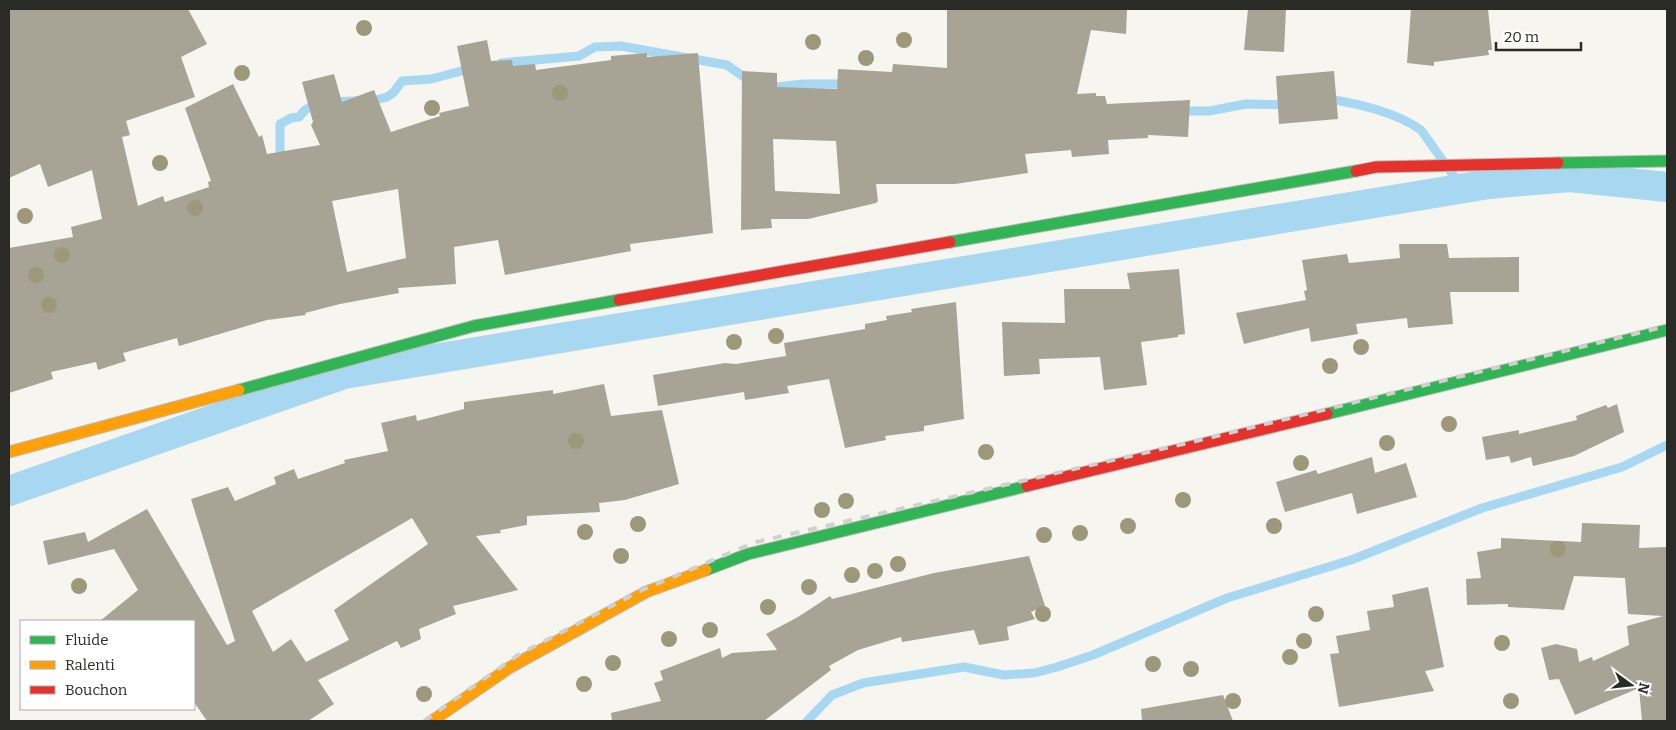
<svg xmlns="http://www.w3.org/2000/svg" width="1676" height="730" font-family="Bitter,serif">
  <rect width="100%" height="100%" fill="#f6f5f0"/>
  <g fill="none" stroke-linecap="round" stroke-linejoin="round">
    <path stroke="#a8d8f1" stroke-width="9" d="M501,63L579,56L595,47L621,46L727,65L751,82
      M767,88L803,84H849
      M1325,99C1354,102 1398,113 1421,130L1463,189
      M331,102L376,100L387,97L393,93L402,81L431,79L473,68
      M1179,111H1209L1246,104L1288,105
      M275,163L280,154V124L291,118L299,117L305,110L318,103
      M807,721L832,695L863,683L964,667L1004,675L1034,673L1057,667L1093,655L1227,598L1351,560L1482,508L1622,467L1667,445"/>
    <path stroke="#a8d8f1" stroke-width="30" d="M9,491L344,374L1489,184L1570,177L1667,187"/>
  </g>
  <path fill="#a7a495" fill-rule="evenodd" d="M9,9H188L207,44L181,57L195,97L126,121L130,135L122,137L138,206L163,196L165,202L209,187L208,182L211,181L185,108L233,84L259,137L262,135L267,154L320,145L311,125L313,122L302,82L334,74L342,102L374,90L391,132L440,116L439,113L469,106L457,46L487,40L491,61L512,60L513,66L535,64L536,70L611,60V56L647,53V57L698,53L713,233L630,244L631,251L505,275L498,240L454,247L456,284L398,288L399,293L340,304L305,313L306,315L267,320L179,346L177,338L123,353L126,361L98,370L96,362L51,372L53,379L9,393V248L73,237L71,227L102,219L92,170L48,187L40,164L9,178ZM398,189L406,258L347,272L332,201Z
    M947,9H1127L1126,34L1091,30L1077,94L1096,93V96H1105L1107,104L1190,100L1188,137L1148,135V138L1108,140L1109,154L1072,157L1071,150L1025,154L1028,173L955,184H876L878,201L876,203L808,219H771L772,228L741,230L742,71L777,73V87L837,89L838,69L892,72L893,64L947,68ZM773,139L836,141L840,194L775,191Z
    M1248,9H1286L1284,52L1244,50Z
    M1411,9H1488L1492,50H1488L1489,55L1434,62V66L1407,63Z
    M1334,71L1338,119L1279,124L1276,76Z
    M1399,244H1447L1449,258L1519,257V292H1450L1453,324L1408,328L1407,318L1356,324L1358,334L1311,342L1309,328L1244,344L1236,313L1306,300L1304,291L1307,290L1302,260L1347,254L1349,263L1400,258Z
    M1179,269L1185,334L1178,335V337L1141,342L1147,385L1104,390L1100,357L1039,359L1040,374L1004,376L1002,322L1065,323L1064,289H1130L1127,273Z
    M956,302L964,419L924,426V431L885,436L886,440L845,448L829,379L787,386L789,393L745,400L744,392L658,406L653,375L725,363L736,364L786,356L784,343L865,329V324L887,320L886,316L912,312L911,309Z
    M604,384L611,416L662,410L679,484L625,500L599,503L600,512L527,516V525L500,530L501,533L476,536L518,590L453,606L456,614L419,629L421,639L401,648L397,641L318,680L334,704L308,721H207L194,702V621H100L138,590L114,549L48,565L43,541L85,532L88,542L147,509L227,645L235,641L191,499L228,487L235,501L276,484L274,477L294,469L298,479L345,463L344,460L388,451L381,423L416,415L417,421L464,409V402L553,390V394ZM412,518L428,544L334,610L349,640L306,662L291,639L273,652L252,611Z
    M1617,404L1624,432L1574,456L1533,466L1531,457L1511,463L1509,456L1486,460L1482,437L1519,430V434L1577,420L1576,416L1606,405L1608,408Z
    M1372,457L1375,473L1406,463L1417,497L1357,514L1352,493L1285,512L1276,482L1316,470L1318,474Z
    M1582,523L1640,525L1639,548L1667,547V721H1642L1639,688L1575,715L1559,679L1549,680L1541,648L1556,644L1577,649L1579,662L1592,657L1593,661L1629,645L1627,626L1663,616L1628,614L1625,578L1574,576L1564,610L1508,607V604L1467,605L1466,579L1481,578L1477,552L1501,548V538L1581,542Z
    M1029,556L1045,606L1031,612L1035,619L1007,627L1009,640L979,645L974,630L902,642L901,637L858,650L829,666L831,670L764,721H612L611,713L661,701L654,683L663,680L660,671L720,648L722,658L732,653L777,650L766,634L798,617L830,596L832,599L934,573Z
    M1428,587L1444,667L1425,671L1434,691L1339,707L1330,654L1339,653L1336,636L1370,630L1367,611L1394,607L1392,595Z
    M1223,695L1233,721H1142L1141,709Z"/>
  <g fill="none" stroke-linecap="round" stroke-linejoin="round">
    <defs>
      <path id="fast" d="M1558,163L1667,161
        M950,242L1356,171
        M239,390L474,326L619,300
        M1327,414L1667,330
        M706,570L748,554L1027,486"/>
      <path id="slow" d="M9,452L239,390
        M432,721L509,668L646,592L706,570"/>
      <path id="jam" d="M1356,171L1376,167L1558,163
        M619,300L950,242
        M1027,486L1327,414"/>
    </defs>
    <use href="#fast" stroke="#bbbbb7" stroke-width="13"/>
    <use href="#slow" stroke="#bbbbb7" stroke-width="13"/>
    <use href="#jam" stroke="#bbbbb7" stroke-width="13"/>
    <use href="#fast" stroke="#30b455" stroke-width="11"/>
    <use href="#slow" stroke="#ff9f0a" stroke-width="11"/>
    <use href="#jam" stroke="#e5322d" stroke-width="11"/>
    <path stroke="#d1d0d0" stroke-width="4" stroke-dasharray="9 9" stroke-linecap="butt" d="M424,721L518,655L642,590L756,542L1196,441L1667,326"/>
  </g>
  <g fill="#9d987a">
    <circle cx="364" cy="28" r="8"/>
    <circle cx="904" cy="40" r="8"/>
    <circle cx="813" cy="42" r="8"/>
    <circle cx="866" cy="58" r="8"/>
    <circle cx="242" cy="73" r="8"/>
    <circle cx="560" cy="93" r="8"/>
    <circle cx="432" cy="108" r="8"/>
    <circle cx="160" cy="163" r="8"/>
    <circle cx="195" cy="208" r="8"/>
    <circle cx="25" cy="216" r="8"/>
    <circle cx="62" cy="255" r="8"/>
    <circle cx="36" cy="275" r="8"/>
    <circle cx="49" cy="305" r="8"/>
    <circle cx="776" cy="336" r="8"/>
    <circle cx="734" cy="342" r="8"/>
    <circle cx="1361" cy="347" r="8"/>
    <circle cx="1330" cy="366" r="8"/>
    <circle cx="1449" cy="424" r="8"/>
    <circle cx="576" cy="441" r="8"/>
    <circle cx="1387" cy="443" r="8"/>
    <circle cx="986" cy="452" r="8"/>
    <circle cx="1301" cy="463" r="8"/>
    <circle cx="1183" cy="500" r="8"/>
    <circle cx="846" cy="501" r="8"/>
    <circle cx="822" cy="510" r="8"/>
    <circle cx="638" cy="524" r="8"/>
    <circle cx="1128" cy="526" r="8"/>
    <circle cx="1274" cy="526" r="8"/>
    <circle cx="585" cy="532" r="8"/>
    <circle cx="1080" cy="533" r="8"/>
    <circle cx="1044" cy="535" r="8"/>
    <circle cx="1558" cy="549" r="8"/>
    <circle cx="621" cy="556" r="8"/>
    <circle cx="898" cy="564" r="8"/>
    <circle cx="875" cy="571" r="8"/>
    <circle cx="852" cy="575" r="8"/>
    <circle cx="79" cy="586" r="8"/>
    <circle cx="809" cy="587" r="8"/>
    <circle cx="768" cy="607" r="8"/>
    <circle cx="1043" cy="614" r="8"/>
    <circle cx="1316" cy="614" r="8"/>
    <circle cx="710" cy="630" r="8"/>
    <circle cx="669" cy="639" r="8"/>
    <circle cx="1304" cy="641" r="8"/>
    <circle cx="1502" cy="643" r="8"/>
    <circle cx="1290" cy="657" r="8"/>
    <circle cx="613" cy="663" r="8"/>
    <circle cx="1153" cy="664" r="8"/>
    <circle cx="1191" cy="669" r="8"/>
    <circle cx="584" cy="684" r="8"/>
    <circle cx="424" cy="694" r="8"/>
    <circle cx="1233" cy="701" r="8"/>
    <circle cx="1511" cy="701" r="8"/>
  </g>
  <rect width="1676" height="730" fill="none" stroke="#2a2a26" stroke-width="20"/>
  <rect x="20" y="620" width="175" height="90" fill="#ffffff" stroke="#aaaaa8"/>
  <rect x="30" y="636" width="25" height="8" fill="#30b455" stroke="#aaaaa8"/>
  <text x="65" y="645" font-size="15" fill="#2a2a26">Fluide</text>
  <rect x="30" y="661" width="25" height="8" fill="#ff9f0a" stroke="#aaaaa8"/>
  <text x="65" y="670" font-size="15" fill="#2a2a26">Ralenti</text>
  <rect x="30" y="686" width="25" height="8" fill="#e5322d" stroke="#aaaaa8"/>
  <text x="65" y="695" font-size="15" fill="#2a2a26">Bouchon</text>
  <g transform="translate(1631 685) rotate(105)" stroke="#ffffff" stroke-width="4" paint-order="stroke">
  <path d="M0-4L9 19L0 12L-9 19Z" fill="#2a2a26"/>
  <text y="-8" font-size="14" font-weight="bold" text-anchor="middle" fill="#2a2a26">N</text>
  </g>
  <path d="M1496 42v8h85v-8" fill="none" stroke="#2a2a26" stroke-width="2.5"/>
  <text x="1504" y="42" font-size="15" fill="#2a2a26" stroke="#ffffff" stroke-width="4" paint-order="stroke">20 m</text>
</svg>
